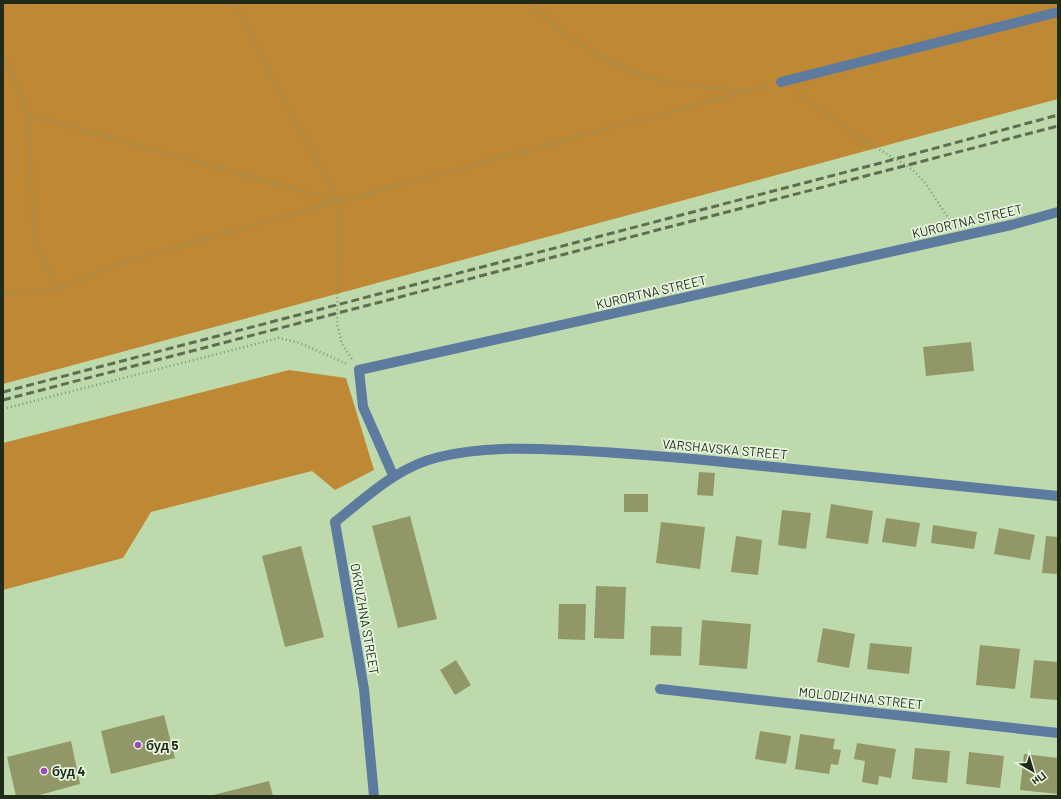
<svg xmlns="http://www.w3.org/2000/svg" width="1061" height="799" font-family="Barlow,sans-serif">
  <rect width="100%" height="100%" fill="#bedaad"/>
  <path fill="#bf8834" d="M3,3H1058V99L3,384Z
    M289,370L346,378L374,470L335,490L312,471L151,512L123,558L3,590V443Z"/>
  <path fill="#919766" d="M971,342L974,371L926,376L923,347Z
    M699,472L715,473L713,496L697,495Z
    M624,494H648V512H624Z
    M831,504L873,511L868,544L826,538Z
    M782,510L811,513L806,549L778,545Z
    M410,516L437,619L398,628L372,526Z
    M886,518L920,523L916,547L882,542Z
    M661,522L705,527L700,569L656,563Z
    M933,525L977,532L974,549L931,543Z
    M999,528L1035,535L1030,560L994,554Z
    M736,536L762,540L758,575L731,572Z
    M1046,536L1058,537V574L1042,573Z
    M301,546L324,637L285,647L262,556Z
    M596,586L626,587L624,639L594,638Z
    M559,604H586L585,640L558,639Z
    M702,620L751,624L747,669L699,665Z
    M651,626L682,627L681,656L650,655Z
    M823,628L855,634L849,668L817,662Z
    M870,643L912,647L909,674L867,669Z
    M980,645L1020,649L1015,689L976,685Z
    M456,660L471,685L455,695L440,670Z
    M1034,660L1058,662V700L1030,698Z
    M164,715L175,758L111,774L101,731Z
    M760,731L791,736L786,764L755,759Z
    M800,734L835,739L833,749L841,750L838,765L831,764L829,774L795,769Z
    M71,741L80,784L36,796H16L7,757Z
    M857,743L896,749L891,778L879,776L878,785L862,782L865,761L854,759Z
    M915,748L950,751L947,783L912,779Z
    M969,752L1004,756L1000,788L966,784Z
    M1024,754L1058,758V794L1020,790Z
    M269,781L273,796H213V795Z"/>
  <g fill="none" stroke-linecap="round" stroke-linejoin="round">
    <path stroke="#829775" stroke-width="2.5" stroke-dasharray="1 3" stroke-linecap="butt" d="M235,3L276,86L339,201L337,324L342,344L352,359
      M528,3C558,28 589,53 624,68C662,85 705,87 745,91
      M3,53L29,115L338,201
      M797,93L856,136L906,165L916,173L926,184L952,224
      M29,115L34,245L60,288
      M3,295L60,288L121,263L339,201L769,85
      M3,409L279,338L300,343L347,364"/>
    <path stroke="#5d7a9f" stroke-width="10" d="M781,82L1058,12
      M393,475L363,407L359,370L1011,225L1058,212
      M660,689L1058,733
      M374,796L364,689L335,522C368,496 397,467 439,457C481,447 523,448 565,450C612,452 658,456 704,460C822,472 940,484 1058,496"/>
    <path stroke="#5d6f53" stroke-width="3" stroke-dasharray="8 4" stroke-linecap="butt" d="M3,392L873,165L1058,115
      M3,400L1058,126"/>
  </g>
  <g fill="#994bbc" stroke="#e8f6df" stroke-width="1.5">
    <circle cx="138" cy="745" r="4"/>
    <circle cx="44" cy="771" r="4"/>
  </g>
  <g text-anchor="middle" dominant-baseline="central" stroke-width="3.5" stroke-linejoin="round" paint-order="stroke">
    <g font-size="13" fill="#202b1a" stroke="#e8f6df">
      <text transform="translate(967 221) rotate(-13)">KURORTNA STREET</text>
      <text transform="translate(651 292) rotate(-13)">KURORTNA STREET</text>
      <text transform="translate(725 449) rotate(5)">VARSHAVSKA STREET</text>
      <text transform="translate(365 619) rotate(80)">OKRUZHNA STREET</text>
      <text transform="translate(861 698) rotate(6)">MOLODIZHNA STREET</text>
    </g>
    <g font-size="13" font-weight="bold" fill="#202b1a" stroke="#e8f6df" text-anchor="start">
      <text x="146" y="745">буд 5</text>
      <text x="52" y="771">буд 4</text>
    </g>
  </g>
  <rect width="1061" height="799" fill="none" stroke="#202b1a" stroke-width="8"/>
  <g transform="translate(1033 771) rotate(142)" stroke="#e8f6df" stroke-width="3" paint-order="stroke">
  <path d="M0-3L7 15L0 10L-7 15Z" fill="#202b1a"/>
  <text y="-6" font-size="11" font-weight="bold" text-anchor="middle" fill="#202b1a">Пн</text>
  </g>
</svg>
